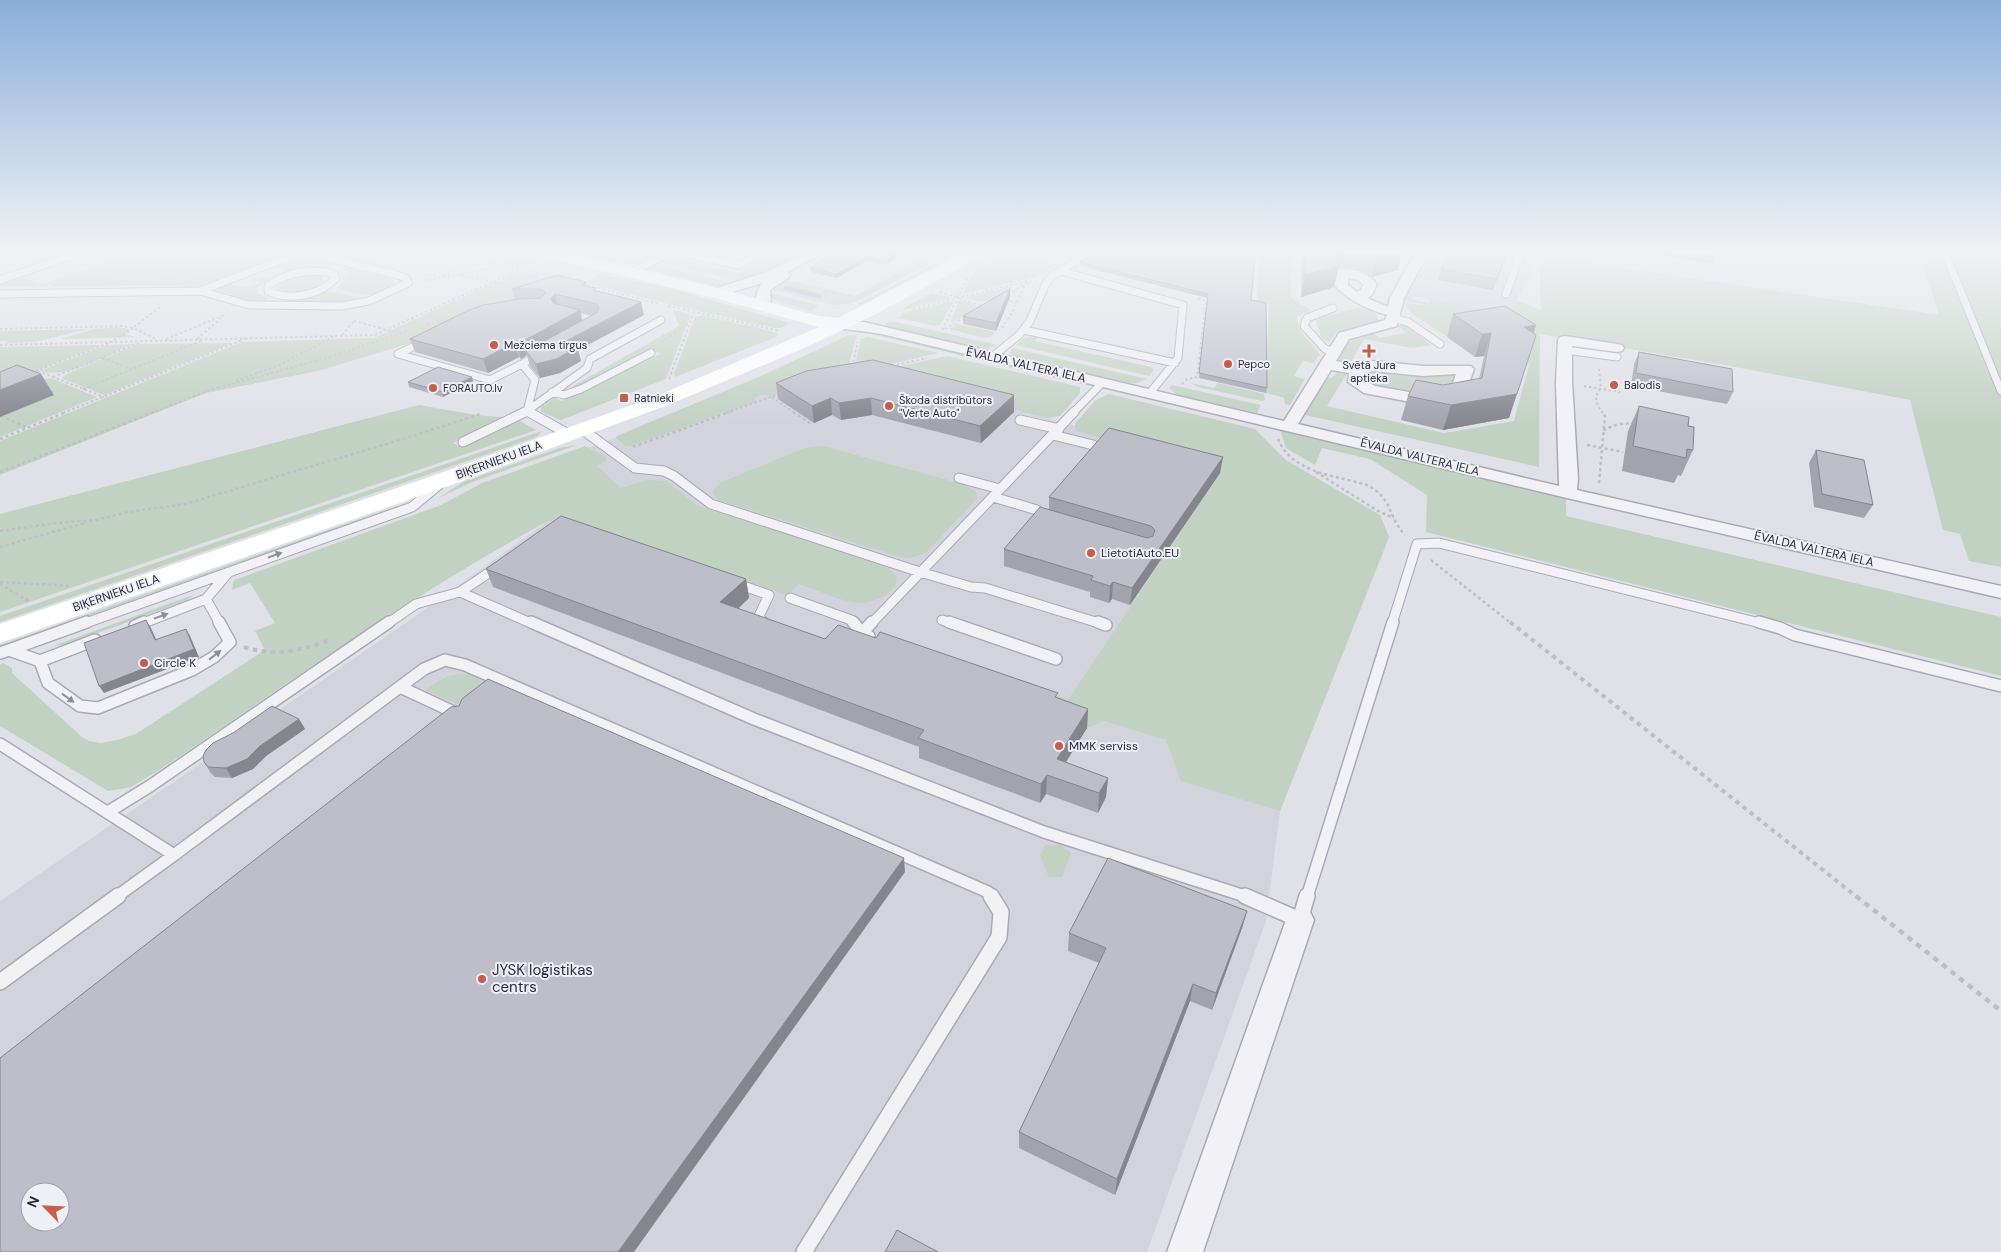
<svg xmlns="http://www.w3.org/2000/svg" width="2001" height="1252" font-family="'DM Sans',sans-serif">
  <rect width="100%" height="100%" fill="#e0e1e8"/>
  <path fill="#d2d3dd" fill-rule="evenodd" d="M1435,250H1539V256L1517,300L1514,315L1407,295Z
    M840,361L1075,426L1076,431L1220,473L1380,515L1389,537L1280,811L1266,921L1147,1252H0V901L407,622L548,521L529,470L625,434ZM30,1192H60V1222H30Z"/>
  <path fill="#c1d1c2" d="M564,250H589L644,262L628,265Z
    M778,250H814L745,282L659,262L668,258L739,273Z
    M939,250H957L851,304L832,305L769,289L784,279L855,296Z
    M962,250H966L861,305L858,304Z
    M1024,250H1081C1059,264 1048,257 1024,250Z
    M1260,250H1297L1292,253L1291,298L1311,310L1297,317C1298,334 1311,342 1320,354L1314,363L1303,361L1294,376L1305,379L1290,405L1285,404L1284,398L1266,393L1269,305L1257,301Z
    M1919,250H2001V567L1969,561L1960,534L1943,530L1910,400L1730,366L1540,334L1539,467L1305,415L1327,377L1332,378L1336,373L1340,371L1348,372L1327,406L1444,433L1514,421L1529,365L1524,360L1530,358L1519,350L1509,325L1446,336L1411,313L1405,305L1406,303L1439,307L1405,301L1407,295L1413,296L1412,300L1429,303L1430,299L1513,315L1517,300L1541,310L1539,256L1939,315Z
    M510,253L532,261V263L521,267L495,261L499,256Z
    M1013,253L1053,262L1054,266L1036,277L963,294L974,271L997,259L1002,260Z
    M262,255H283L195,287L183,288L176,285L0,287V283L17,276L50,286L52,285L45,283L118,258H139L149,260L160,257H186L200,259L214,256H241L258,258Z
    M304,256L338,264C334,267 296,270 286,273L276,266Z
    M654,265L728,282L738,285L714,286L655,271L653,269Z
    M352,267L390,278L395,282C378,303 358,293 336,288L348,277V273L342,269Z
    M520,271L567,282L427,338L318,371L206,393L0,475V441L242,342L374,338Z
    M599,274L669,288L790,323L782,328H773L676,306L586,283Z
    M302,275L322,276L324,281C314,291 287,298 276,287L286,279Z
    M261,277L269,279L256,289L258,294L270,298L262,303L239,298L217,289C231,278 236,289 249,287C253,286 258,284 261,282L253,279Z
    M1009,287H1013C997,300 984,305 965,298Z
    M327,291L366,299L352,303H281C290,296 314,296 327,291Z
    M767,292L817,305L818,306L811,311L771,299Z
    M932,293L952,298L900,310Z
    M954,301L940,325L934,326L899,318L902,313Z
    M959,301C965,300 974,303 978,307L953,322H950Z
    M1359,307L1374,312L1378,317V321L1337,332L1329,342L1321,337L1316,321L1319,318Z
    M673,310L688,313L690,316L666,379L561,420L541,412V407L554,398L562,401L662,353L651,351L579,387H571L679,326Z
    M701,315L775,332L778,334L776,337L675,377L674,374L695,317Z
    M889,322H896L998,345L987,349H981L883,326Z
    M957,324L996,332L990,337L984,338L949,329Z
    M1400,325H1404L1431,345L1412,348L1364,339L1350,363L1338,361C1347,340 1350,337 1372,333L1380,338L1406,333L1399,327Z
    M116,327L130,329L124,334L137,337L60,339L94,329Z
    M88,329L35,342L5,343L9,341H0V331Z
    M874,333L1061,377L1076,383L871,334Z
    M849,335H857L847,372L804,383L770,396L763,394L758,396L754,399L757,401L631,446H626L617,439L616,437L619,435L761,376Z
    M1033,336L1038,337L1035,341L1151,367L1154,370L1149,376L1016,345L1023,339Z
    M868,337L939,353L857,372L854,370L861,339Z
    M233,343L104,395L61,378L71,372L138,344Z
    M133,344C109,354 65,380 40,371L106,345Z
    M102,345L19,377L0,371V347Z
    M1012,348L1147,379L1137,383H1128L1013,356L1010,353Z
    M947,356L1080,387V393L1060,416L1047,418L869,373Z
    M1371,370L1427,377L1448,373L1458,375L1449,392L1429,399L1373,388L1365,379Z
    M51,378L97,397L0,437V416L38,380Z
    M1191,383L1214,388L1218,383L1264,394L1265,400L1262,401L1198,387Z
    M1172,385L1261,405L1257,413L1177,395L1169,388Z
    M1109,394L1255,429L1286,460L1380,515L1389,537L1280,811L1181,781L1166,740L1104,721L1087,728L930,651L1068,700L1220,473L1076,431L1075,426L1076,422L1096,400Z
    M419,405L476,415L510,418L453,443L459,446L518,420L536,430L0,612V514Z
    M1263,425L1566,496V516L2001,617V676L1426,532L1427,495L1370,459L1322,448L1315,465L1286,448L1281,432Z
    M542,431L538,436L531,439L0,622V616Z
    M577,445L475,481L438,498L465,481L559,448Z
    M585,446L606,457V461L597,466L621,488L647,480L666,481L698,506L886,567C915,582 877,605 858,603C839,601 818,590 799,584L787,595L569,519L548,521C412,595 286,684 158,771L131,787L108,791L0,726V665L3,663L12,668V673L82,737L89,741L101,743L117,740L136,734L265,650L255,631L275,623L250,583L232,590L233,582L235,580L441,505L482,483Z
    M823,446L966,485L976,492L977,498L928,551L915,557L903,558L719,500L713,493L715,488L722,482L805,448Z
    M397,506L399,507L0,647V645Z
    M196,594L185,601L68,644L53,646Z
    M460,674L469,675L499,689L468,709L425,690L448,676Z
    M1059,844L1071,853L1062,877H1049L1040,855L1045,846Z"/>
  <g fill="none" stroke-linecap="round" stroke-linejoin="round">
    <path stroke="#9da5c6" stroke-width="4.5" d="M786,288L819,296"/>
    <defs>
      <path id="lane-far3" d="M670,250L739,265L765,250
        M1944,250L2001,391
        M310,271L326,272L335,275L336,278C320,296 289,301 268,291V286C280,276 295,273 310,271Z
        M1061,271L1183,305L1178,358L1149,394
        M630,273L673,251
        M0,280L88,250
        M200,291L307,250
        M0,294L200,291L249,305L342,306L369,301L408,283L406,278L394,274L304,252
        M1506,294L1522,250
        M1333,308L1307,318L1304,326L1325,349L1333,351
        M1393,318L1408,322L1440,344
        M1024,330L1175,363
        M425,341L398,354L490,380L522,364
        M1565,350L1617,357
        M992,357L1019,335L1030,321L1046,283L1052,276L1094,250
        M552,392L564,395L581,389L651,353
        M523,413L527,411L535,380L522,364L527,361
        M531,413L527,411L587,368L590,359L661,320
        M1073,413L1102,383"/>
      <path id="lane-far2" d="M529,412L570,435
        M1020,420L1059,429
        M583,430L635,468L664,471L674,476L711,504L920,572L971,587L985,588L1102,624
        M1053,435L1093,445
        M463,442L525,412
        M959,478L1000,489
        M993,497L1037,510
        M735,583L769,595L759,616L763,624
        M460,592L499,566
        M790,598L851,620L854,624
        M206,599L220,624
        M942,620L953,624
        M83,624L412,507L440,484
        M141,624L206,599L228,573
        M387,624L416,604L460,592L533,624
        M871,624L1074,412
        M1392,624L1417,544L1439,543L1764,624"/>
      <path id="lane-far1" d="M531,622L754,719L1044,832L1248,897
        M762,622L766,626
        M853,622L862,633L869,636
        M949,622L1056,659
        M1098,622L1106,625
        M1759,622L1780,628L1795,635L2001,686
        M135,626L144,622
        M862,633L872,622
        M9,650L87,622
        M0,653L9,650L40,661L95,640
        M40,661L48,683L80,706L98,708L192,670L214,657L230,642L219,622
        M400,687L460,715
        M0,744L174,855L116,897
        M108,812L150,786L389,622
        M174,855L424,669L445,660L465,665L988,892L991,897
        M1307,897L1393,622"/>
      <path id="lane" d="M1245,896L1300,920L1307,896
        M0,982L118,896
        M804,1252L999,937L1001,912L991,896"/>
      <path id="street" d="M813,250H829L788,272L790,275L788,278L770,290L771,306L769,309H759C754,300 756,291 762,283L716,297L709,293L711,290L766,272Z
        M1417,250H1430L1404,298L1397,326L1349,339L1336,361L1357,365L1373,361L1423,366H1471L1474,369L1465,394L1463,397L1431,406L1364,393L1348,382L1349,373L1331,370L1298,424L1559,486L1556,382L1558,340L1560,337L1565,336L1617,344L1622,345L1624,348L1622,351L1617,352L1572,346V382L1578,479L1577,490L2001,586V598L1567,498L886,335C869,331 851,331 834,327L832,324L834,321L864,322L1284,421L1339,333L1385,320L1387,315C1367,309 1346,300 1333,283L1337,270C1351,267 1368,273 1377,284L1372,295L1367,298L1388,307L1390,298ZM1348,278L1359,280L1363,285L1361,290L1357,292L1348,285ZM1373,371L1423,376L1456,374L1450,391L1431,396L1375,386L1364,380V373Z
        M1300,908L1310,912L1314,920L1203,1252H1167L1286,920L1290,912Z"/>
    </defs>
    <use href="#lane-far3" stroke="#a9aab5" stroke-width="9"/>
    <use href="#lane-far2" stroke="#a9aab5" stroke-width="11"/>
    <use href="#lane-far1" stroke="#a9aab5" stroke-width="14"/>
    <use href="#lane" stroke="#a9aab5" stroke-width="18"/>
    <use href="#street" stroke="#a9aab5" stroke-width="3"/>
    <path stroke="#bebec6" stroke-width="2" stroke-dasharray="2.5 2.5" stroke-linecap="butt" d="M121,250L110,257L116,263L231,262
      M439,250L555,277
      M1017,250L1050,259
      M0,251H34
      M484,260L506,250
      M145,273L167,264
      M188,274L215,264
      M461,275L502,284
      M90,276L124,264
      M102,276L116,271L148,274L166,270L191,275
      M114,276L146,264
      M159,276L192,262L199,257
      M443,276L479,260
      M423,281L503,266
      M583,284L659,304
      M940,292L984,306
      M1008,294L1031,281
      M1005,299L1017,303
      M501,303L519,297
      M668,306L779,331
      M913,309L1028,281
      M354,321L399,333
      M427,325L457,316
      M134,327L160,307
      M1002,328L1013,311L1026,283
      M0,329L123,326L133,328L156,339
      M945,329L965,317
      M942,330L968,277
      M342,335L354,321
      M166,339L227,314
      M197,339L221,318
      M114,340L134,328
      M661,342L689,323
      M0,345L375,335L528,266
      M102,358L131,369
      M892,366L927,358
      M852,367L858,342
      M1599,369L1601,388C1593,398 1596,404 1603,413
      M38,371L104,397
      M31,373L109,343
      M53,377L141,342
      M669,379L694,312
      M236,381L279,365L335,336
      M1182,384L1187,379L1197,377L1206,301L1197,298
      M1584,386L1620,392
      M218,388L333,356L407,331
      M83,389L201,341
      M772,397L795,413
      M63,413L245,339
      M151,413L218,387
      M726,413L779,394"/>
    <path stroke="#bebec6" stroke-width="2.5" stroke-dasharray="3 3" stroke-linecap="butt" d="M793,412L811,424
      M1,416L28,428
      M1603,430L1618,424L1634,423
      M0,439L66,412
      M1278,439C1293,474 1335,475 1367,485C1394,499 1387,516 1405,535
      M1587,445L1623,452
      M633,447L730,412
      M0,472L154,412
      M1316,472L1378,511L1394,518
      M1599,483L1605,416L1602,412
      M0,531L56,523L95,520L128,512L185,504L400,440L480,414
      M0,547L85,523
      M1431,560L1512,624
      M0,582L72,586
      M0,584L30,602"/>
    <path stroke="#bebec6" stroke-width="4" stroke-dasharray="4.5 4.5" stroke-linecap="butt" d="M1510,622L1857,897
      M244,647C278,657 297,651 330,640"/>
    <path stroke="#bebec6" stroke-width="4.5" stroke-dasharray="5.5 5.5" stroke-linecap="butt" d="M1856,896L2001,1011"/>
    <use href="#lane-far3" stroke="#f2f2f6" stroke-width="7"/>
    <use href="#lane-far2" stroke="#f2f2f6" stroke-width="9"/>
    <use href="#lane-far1" stroke="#f2f2f6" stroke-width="11"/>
    <use href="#lane" stroke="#f2f2f6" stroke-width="15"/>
    <use href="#street" fill="#f2f2f6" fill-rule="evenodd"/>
    <path fill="#fff" fill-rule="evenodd" d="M526,250H557L722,289L818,316L838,318L969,250H990L988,253L876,314L809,346L668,405L454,484L0,643V624L438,474L654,397L819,327L711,297L528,253Z"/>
  </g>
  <path fill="#a3a3ae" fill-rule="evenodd" d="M837,250H905L886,265L867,261L836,278L811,272L810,268Z
    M1302,250H1402L1398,270L1372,277L1354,268H1338L1334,287L1301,297Z
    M1451,250H1509L1493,290L1438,280L1441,269Z
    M1632,250H1719L1713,264Z
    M1080,262L1251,300L1267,388L1266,393L1199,378L1207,298L1080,266Z
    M586,282L587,286L644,315L578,350L581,361L560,373L540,378L530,366L527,355L521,359L519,357L488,373L415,352L410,339L515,299L512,289ZM580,313L592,316L582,321Z
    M1010,289V297L996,331L963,324V316Z
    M1453,314L1536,325L1509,418L1443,430L1401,420L1408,396L1443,385L1479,379L1484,356L1475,357L1447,337Z
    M1639,352L1733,392L1727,404L1631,386L1634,364Z
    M473,381L443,397L409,387L408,382Z
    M776,383L1014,412L981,443L872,415L841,420L832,415L814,423L778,399Z
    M1639,406L1688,426L1693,450L1681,476L1678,475L1674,483L1622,471L1628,431Z
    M1816,450L1873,505L1864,518L1814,507L1809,463Z
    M1220,473L1130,605L1112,599L1109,603L1090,597V592L1004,566V549L1049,510V497Z
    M486,569L746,579L749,598L738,609L825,639L1057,698L1088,709L1087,728L1066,762L1108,778L1106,797L1098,813L1046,794L1040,803L919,758V747L493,587Z
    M299,719L305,729L266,756L253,769L232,778L215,777L210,772L204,762Z
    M1247,911L1242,928L1212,1010L1190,1001L1115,1195L1019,1148V1132L1099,963L1068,951L1069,933Z"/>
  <path fill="#84858d" d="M900,250H905L886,265V261Z
    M1340,250L1337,266H1339L1334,287L1301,297L1305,275L1336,261Z
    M1396,250H1402L1398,270L1372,277L1377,256Z
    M1508,250H1509L1493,290L1497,279Z
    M867,257V261L836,278V274Z
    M1010,289V297L996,331V323Z
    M555,294L558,307L555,311L551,298Z
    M641,302L644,315L578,350L581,361L560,373L540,378L536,364L562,343Z
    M580,310L583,324L526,351L527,355L521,359L516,345Z
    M1536,325L1529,348L1524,327Z
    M1491,333L1484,356L1475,357L1482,334Z
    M514,343L519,357L488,373L483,359Z
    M41,374L54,395L0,417V390Z
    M472,377L473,381L443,397L442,392Z
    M1517,394L1509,418L1443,430L1451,405Z
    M1014,395V412L981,443L980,426Z
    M831,398L832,415L814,423L812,406Z
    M871,398L872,415L841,420L839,403Z
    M1223,457L1220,473L1130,605L1132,588Z
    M746,579L749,598L724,621L720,602Z
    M1113,582L1112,599L1109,603L1110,586Z
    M146,620L151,628L160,648L155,640Z
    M186,629L190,636L199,657L104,693L99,686Z
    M1088,709L1087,728L1056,778L1057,759Z
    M299,719L305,729L266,756L253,769L232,778L226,768L260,746Z
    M1047,775L1046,794L1040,803L1041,784Z
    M1108,778L1106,797L1098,813L1099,793Z
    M904,858L905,872L634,1252H618Z
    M1247,911L1242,928L1212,1010L1216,993Z
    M1193,984L1190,1001L1115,1195L1117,1179Z"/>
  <path fill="#bdbeca" stroke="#84858d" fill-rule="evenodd" d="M837,250H900L886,261L867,257L836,274L810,268Z
    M1100,250H1256L1251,300L1266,303L1267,388L1199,373L1208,294L1080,262Z
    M1306,250H1340L1336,261L1339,266L1305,275Z
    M1365,250H1396L1377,256Z
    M1451,250H1508L1497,279L1441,269Z
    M557,275L586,282L581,285L596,288L593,290L641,302L562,343L578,347L556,359L536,364L526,351L596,313L599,309L597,304L555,294L551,298L553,303L580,310L516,345L514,343L483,359L410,339L467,311L483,305L520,299L541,298L545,293L542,289H512Z
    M1010,289L996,323L963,316Z
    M1505,306L1536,325L1524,327L1536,335L1517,394L1451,405L1408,396L1416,380L1443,385L1482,378L1491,333L1482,334L1453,314Z
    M1639,352L1732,369L1733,392L1636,373Z
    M873,360L1014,395L980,426L871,398L839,403L831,398L812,406L776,383L806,371Z
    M17,365L41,374L0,390V372Z
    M438,367L472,377L442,392L408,382Z
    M1639,406L1689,417L1688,426L1694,427L1693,450L1687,449L1686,458L1633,446Z
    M1109,428L1223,457L1132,588L1113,582L1110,586L1091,580L1093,576L1004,549L1040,507L1147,538L1153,536L1155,530L1151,526L1049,497Z
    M1816,450L1864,460L1873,505L1822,494Z
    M561,516L746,579L720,602L825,639L838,625L876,638L880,632L1058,693L1055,697L1088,709L1057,759L1108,778L1099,793L1047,775L1041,784L918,738L924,730L486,569Z
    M146,620L155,640L186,629L194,649L99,686L84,643Z
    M488,679L904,858L618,1252H0V1058L451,707L459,706L462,699ZM30,1192H60V1222H30Z
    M272,706L299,719L260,746L247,759L226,768L208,767L204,762L203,756L206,750L213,743L233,733Z
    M1108,858L1247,911L1216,993L1193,984L1117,1179L1019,1132L1106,948L1069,933Z
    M897,1230L938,1252H885Z"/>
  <defs><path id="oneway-solid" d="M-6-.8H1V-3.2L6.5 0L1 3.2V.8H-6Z" transform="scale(1.25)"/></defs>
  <g fill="#8e8e9a">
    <use href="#oneway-solid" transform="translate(275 555) rotate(-20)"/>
    <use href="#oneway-solid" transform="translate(161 616) rotate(-20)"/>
    <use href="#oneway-solid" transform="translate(215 655) rotate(-38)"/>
    <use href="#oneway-solid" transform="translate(68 698) rotate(36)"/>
  </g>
  <linearGradient id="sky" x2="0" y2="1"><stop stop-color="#8aaeda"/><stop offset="0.59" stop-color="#f1f2f5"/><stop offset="1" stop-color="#f1f2f5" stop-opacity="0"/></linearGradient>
  <rect width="2001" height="426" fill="url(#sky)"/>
  <g fill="#c55e4d" stroke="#eff0f5" stroke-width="2">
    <circle cx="494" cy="345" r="5"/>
    <path d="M1366.5 343.5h5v5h5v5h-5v5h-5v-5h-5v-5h5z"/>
    <circle cx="1228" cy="364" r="5"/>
    <circle cx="1614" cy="385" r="5"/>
    <circle cx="433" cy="388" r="5"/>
    <rect x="619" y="393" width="10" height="10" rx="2.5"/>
    <circle cx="889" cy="406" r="5"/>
    <circle cx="1091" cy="553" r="5"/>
    <circle cx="144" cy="663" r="5"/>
    <circle cx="1059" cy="746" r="5"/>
    <circle cx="482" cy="979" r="5"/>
  </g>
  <g text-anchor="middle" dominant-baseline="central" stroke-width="4" stroke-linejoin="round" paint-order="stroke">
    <g font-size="11" fill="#2a2b3e" stroke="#eff0f5" text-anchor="start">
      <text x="504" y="345">Mežciema tirgus</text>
      <text x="1238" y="364">Pepco</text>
      <text x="1369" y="365" text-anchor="middle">Svētā Jura<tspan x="1369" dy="13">aptieka</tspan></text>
      <text x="1624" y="385">Balodis</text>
      <text x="443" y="388">FORAUTO.lv</text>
      <text x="634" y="398">Ratnieki</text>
      <text x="899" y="400">Škoda distribūtors<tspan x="899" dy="13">"Verte Auto"</tspan></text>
    </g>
    <g font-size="12" fill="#2a2b3e" stroke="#eff0f5">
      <text transform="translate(1026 365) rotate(13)">ĒVALDA VALTERA IELA</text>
      <text transform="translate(1420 457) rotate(14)">ĒVALDA VALTERA IELA</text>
      <text transform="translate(499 460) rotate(-20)">BIĶERNIEKU IELA</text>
      <text transform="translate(1814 549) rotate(13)">ĒVALDA VALTERA IELA</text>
      <text transform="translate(116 593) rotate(-19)">BIĶERNIEKU IELA</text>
    </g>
    <g font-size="12" fill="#2a2b3e" stroke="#eff0f5" text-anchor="start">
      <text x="1101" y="553">LietotiAuto.EU</text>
      <text x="154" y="663">Circle K</text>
      <text x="1069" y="746">MMK serviss</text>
    </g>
    <g font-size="15" fill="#2a2b3e" stroke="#eff0f5" text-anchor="start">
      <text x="492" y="970">JYSK loģistikas<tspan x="492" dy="17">centrs</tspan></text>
    </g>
  </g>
  <g transform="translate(45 1207) rotate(294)"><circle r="24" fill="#eff0f5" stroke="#a0a1ac"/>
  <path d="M0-4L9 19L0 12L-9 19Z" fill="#c55e4d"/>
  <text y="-8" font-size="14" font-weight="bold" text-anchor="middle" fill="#2a2b3e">N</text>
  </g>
</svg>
